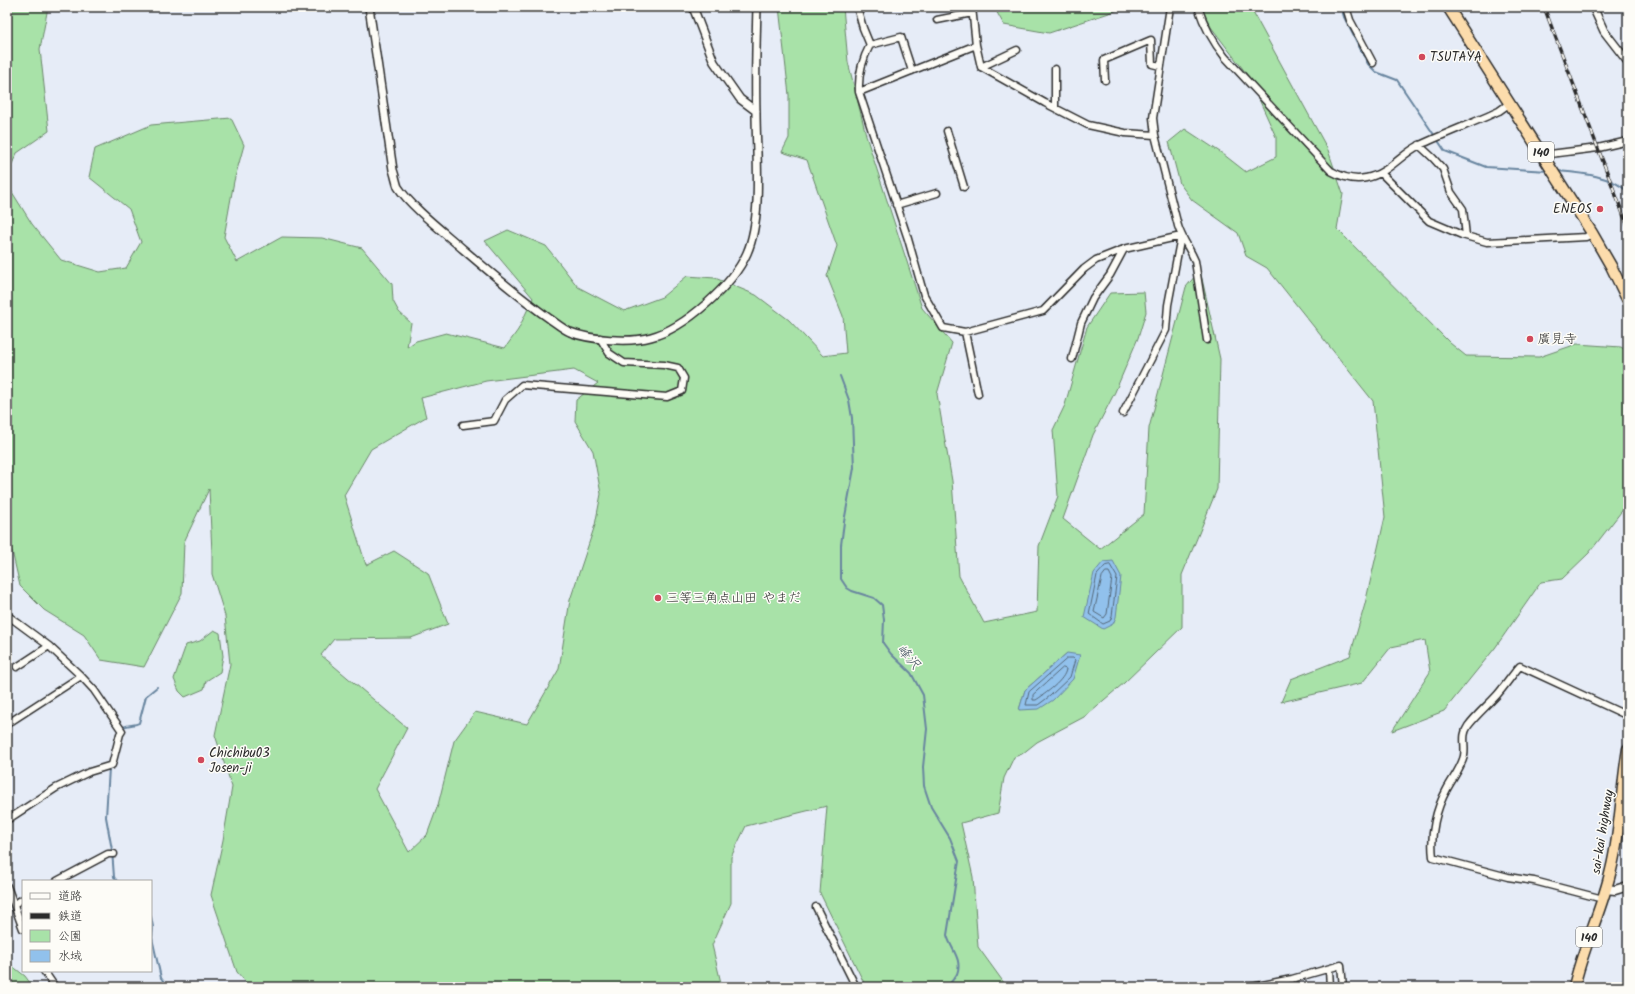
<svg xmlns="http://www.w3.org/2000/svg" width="1635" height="994" font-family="Kalam,'Klee One',sans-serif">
  <rect width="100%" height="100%" fill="#e6ecf7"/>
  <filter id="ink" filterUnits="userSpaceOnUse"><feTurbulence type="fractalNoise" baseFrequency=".025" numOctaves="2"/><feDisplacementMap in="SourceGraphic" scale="8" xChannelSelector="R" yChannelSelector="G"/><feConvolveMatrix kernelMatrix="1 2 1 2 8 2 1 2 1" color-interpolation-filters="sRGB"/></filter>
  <g filter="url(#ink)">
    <path fill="#a8e2a8" stroke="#6a866a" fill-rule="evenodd" d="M7,7H48L40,49L49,131L17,153L7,175Z
      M779,7H843L848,62L867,139L922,308L952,343L937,394L952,481L959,576L984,623L1037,612L1039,546L1058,496L1053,430L1065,405L1087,327L1110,293L1144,292L1146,312L1138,338L1115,392L1093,435L1063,519L1100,549L1144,514L1149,428L1186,287L1200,270L1220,359L1217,489L1182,575V627L1124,683L1084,717L1037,742L1022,754L1014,757L1004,778L998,813L961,823L973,877L978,947L1007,987H866L820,893L827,806L746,826L731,857V903L712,945L722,987H250L237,972L211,895L223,840L232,787L215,735L230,664L225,616L212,574V553L209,489L184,542L182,593L144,667L101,660L84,635L44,610L20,586L12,551L7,546V184L32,224L61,260L100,272L126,268L141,242L129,209L89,177L95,149L151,125L231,118L244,145L234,181L224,237L237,262L282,237L322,238L362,248L392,284L393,301L399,312L411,323L407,347L416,341L446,333L505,348L518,330L533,298L485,241L508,230L546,246L578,287L624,311L662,297L687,276L715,278L756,295L789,320L823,356L846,353L843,316L827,276L837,246L807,160L782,152L789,138V95ZM574,370L598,383L576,400L575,421L593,451L601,494L595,525L570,600L559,669L527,724L475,712L454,741L438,805L427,835L409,852L375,789L407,728L321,655L334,639L411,638L448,624L428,573L394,551L366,565L344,495L371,449L426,417L421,398L486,381ZM1067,653L1019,710L1025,690Z
      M994,7H1127L1049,33L1004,25Z
      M1201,7H1250L1328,150L1343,194L1337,229L1450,343L1466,356L1539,357L1577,344L1621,347L1628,352V503L1589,553L1562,579L1541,582L1495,648L1444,711L1392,731L1430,672L1425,640L1391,647L1362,683L1281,702L1291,679L1350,656L1365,604L1385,517L1373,401L1267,268L1246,256L1238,233L1192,200L1180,184L1169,142L1185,129L1223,154L1246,172L1276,157V137L1249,77L1211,27Z
      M214,630L220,633L223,656L220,672L206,681L204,689L185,697L179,691L174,679L186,645L200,641Z
      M7,962L25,976L33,987H7Z"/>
    <path fill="#91c1ec" stroke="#68859f" d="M1113,561L1121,576L1116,617L1113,624L1103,629L1084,617L1094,573L1103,562Z
      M1067,653L1080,655L1073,679L1053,700L1039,709L1019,710L1025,690Z"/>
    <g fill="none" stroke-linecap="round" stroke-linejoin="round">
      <path stroke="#546778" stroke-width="1" d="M1110,565L1117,577L1112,616L1110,621L1103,624L1089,614L1097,575L1105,566Z
        M1106,572H1109L1112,578L1107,614L1104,618L1094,612L1102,577Z
        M1068,658H1073L1075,660L1070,677L1050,696L1038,705H1026L1029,692Z
        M1063,668L1066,669C1065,680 1045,694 1036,700H1033V695Z"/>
      <path stroke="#68859f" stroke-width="2" d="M1341,7L1344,17L1368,64L1376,72L1397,80L1445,151L1486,167L1548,171
        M1557,171C1580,173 1611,175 1628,192
        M840,376L849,400L852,418L854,468L844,522L841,545V579L847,588L852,591L874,598L882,605L884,620L883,643L891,654L911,673L923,695L927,729L923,767L924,786L931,807L950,838L959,861L947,935C950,948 963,959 957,974C955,978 950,982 948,987
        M122,728C127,724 134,726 139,723L146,696L157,687
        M111,758L117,733
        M109,768L106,817L112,850L114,877L117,881
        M151,917L153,927L152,938L161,978L168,987"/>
      <defs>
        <path id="minor" d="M857,7L863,28L870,45C862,60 858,75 859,92L908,239L924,295L943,328L965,332L1043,311L1084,269L1096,260L1124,249L1181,236
          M972,7L976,45L981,67L1045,103L1088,125L1125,133L1155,135
          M1170,7L1153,118L1155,135L1178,226C1182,239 1190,249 1195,261L1207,340
          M1198,7C1204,26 1213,42 1225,57L1331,171C1342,177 1353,181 1366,178C1388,174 1401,154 1420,145C1446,133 1473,123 1499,111L1510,103
          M1346,7L1350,20L1373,63
          M937,20L972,13
          M870,45L901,37L912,71
          M981,67L1017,50
          M1055,69V108
          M1105,80L1104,60L1151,40L1152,64L1160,66
          M859,92L976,45
          M947,131L964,187
          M1419,145L1433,158L1443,169L1451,192L1463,209L1466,236
          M1542,155L1598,148L1628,141
          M1381,173L1429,221L1462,235L1487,242L1586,237L1592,233
          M896,205L937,193
          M965,332L978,394
          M1072,359L1081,323L1093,298L1110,275L1124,249
          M1123,413L1166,330L1168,305L1181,236
          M463,425L494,421L505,400L522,385L667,397L682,391L684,378L678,368L664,365L624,363L609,353L600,338
          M7,615L49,646L81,676L94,690L122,731L120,734L112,765L89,772L56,788L7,820
          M17,667L49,646
          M7,724L81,676
          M57,881L108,854H114
          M7,886L23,929
          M1603,899L1534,881L1508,877L1433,857C1430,834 1436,809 1447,789C1453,778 1461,768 1464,756C1466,745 1461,736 1468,726C1476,715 1488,705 1497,695C1505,686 1512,675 1520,666L1628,716
          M14,904L23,899
          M816,907L856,987
          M1329,969L1330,987
          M44,971L55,987
          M1252,987L1292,979L1341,965L1343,987"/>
        <path id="tertiary" d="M369,7L393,170C395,175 396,182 398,187C412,208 445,233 464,250C492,274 520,298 550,319C556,323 563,329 570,332C590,340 630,343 651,337C685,328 733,285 747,253C763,217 756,153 756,113C755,78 756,42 757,7
          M693,7L714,62L740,99L756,111
          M1593,7L1604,31L1628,62"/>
        <path id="secondary" d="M1606,889L1615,890L1628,886"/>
        <path id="trunk" d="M1448,7L1592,233L1611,266L1628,301
          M1574,987C1583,946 1602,910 1611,870C1621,830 1621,789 1628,749"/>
      </defs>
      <use href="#minor" stroke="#2b2b2b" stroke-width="9"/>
      <use href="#tertiary" stroke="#2b2b2b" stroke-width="10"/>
      <use href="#secondary" stroke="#2b2b2b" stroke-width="11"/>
      <use href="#trunk" stroke="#2b2b2b" stroke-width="13"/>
      <use href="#minor" stroke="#fdfcf7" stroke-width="6"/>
      <use href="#tertiary" stroke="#fdfcf7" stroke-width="7"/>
      <use href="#secondary" stroke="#fdfcf7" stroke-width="8"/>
      <use href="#trunk" stroke="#fcdcac" stroke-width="10"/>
      <defs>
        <path id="rail" d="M1544,7L1628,227"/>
      </defs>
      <use href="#rail" stroke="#2b2b2b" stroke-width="3.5"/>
      <use href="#rail" stroke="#fdfcf7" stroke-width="2" stroke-dasharray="6" stroke-linecap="butt"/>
    </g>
  </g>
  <g fill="#d1495b" stroke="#fdfcf7" stroke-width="1.5">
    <circle cx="1422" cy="57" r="4"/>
    <circle cx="1600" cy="209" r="4"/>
    <circle cx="1530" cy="339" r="4"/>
    <circle cx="658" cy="598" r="4"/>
    <circle cx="201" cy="760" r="4"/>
  </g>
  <g text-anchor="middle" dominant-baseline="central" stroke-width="3" stroke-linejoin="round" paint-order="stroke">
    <g fill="#fdfcf7" stroke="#6a6a68" stroke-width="1">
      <rect x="1528" y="142" width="26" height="20" rx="3"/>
      <rect x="1576" y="927" width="26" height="20" rx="3"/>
    </g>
    <g font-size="12" font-weight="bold" fill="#2b2b2b">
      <text x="1541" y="152">140</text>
      <text x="1589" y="937">140</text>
    </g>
    <g font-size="13" fill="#2b2b2b" stroke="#fdfcf7" text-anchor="start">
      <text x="1430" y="57">TSUTAYA</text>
      <text x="1592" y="209" text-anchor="end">ENEOS</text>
      <text x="1538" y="339">廣見寺</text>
      <text x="666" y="598">三等三角点山田 やまだ</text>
      <text x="209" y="753">Chichibu03<tspan x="209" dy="15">Josen-ji</tspan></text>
    </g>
    <g font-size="13" fill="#2b2b2b" stroke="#fdfcf7">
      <text transform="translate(1603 832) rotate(-81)">sai-kai highway</text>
    </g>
    <g font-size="14" font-style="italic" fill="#4a5865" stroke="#fdfcf7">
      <text transform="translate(908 657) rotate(48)">峰沢</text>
    </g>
  </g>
  <rect width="1635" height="994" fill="none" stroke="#fdfcf7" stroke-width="24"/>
  <rect x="12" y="12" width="1611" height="970" fill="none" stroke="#2b2b2b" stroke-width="1.5" filter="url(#ink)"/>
  <rect x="22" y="880" width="130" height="92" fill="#fdfcf7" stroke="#a9a8a5"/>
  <rect x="30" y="893" width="20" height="6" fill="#fdfcf7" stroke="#a9a8a5"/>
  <text x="58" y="900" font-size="12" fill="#2b2b2b">道路</text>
  <rect x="30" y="913" width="20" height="6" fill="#2b2b2b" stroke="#a9a8a5"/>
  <text x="58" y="920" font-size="12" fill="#2b2b2b">鉄道</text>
  <rect x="30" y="930" width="20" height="12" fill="#a8e2a8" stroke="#a9a8a5"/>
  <text x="58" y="940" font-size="12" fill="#2b2b2b">公園</text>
  <rect x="30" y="950" width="20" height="12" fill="#91c1ec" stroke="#a9a8a5"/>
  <text x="58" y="960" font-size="12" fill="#2b2b2b">水域</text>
</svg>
